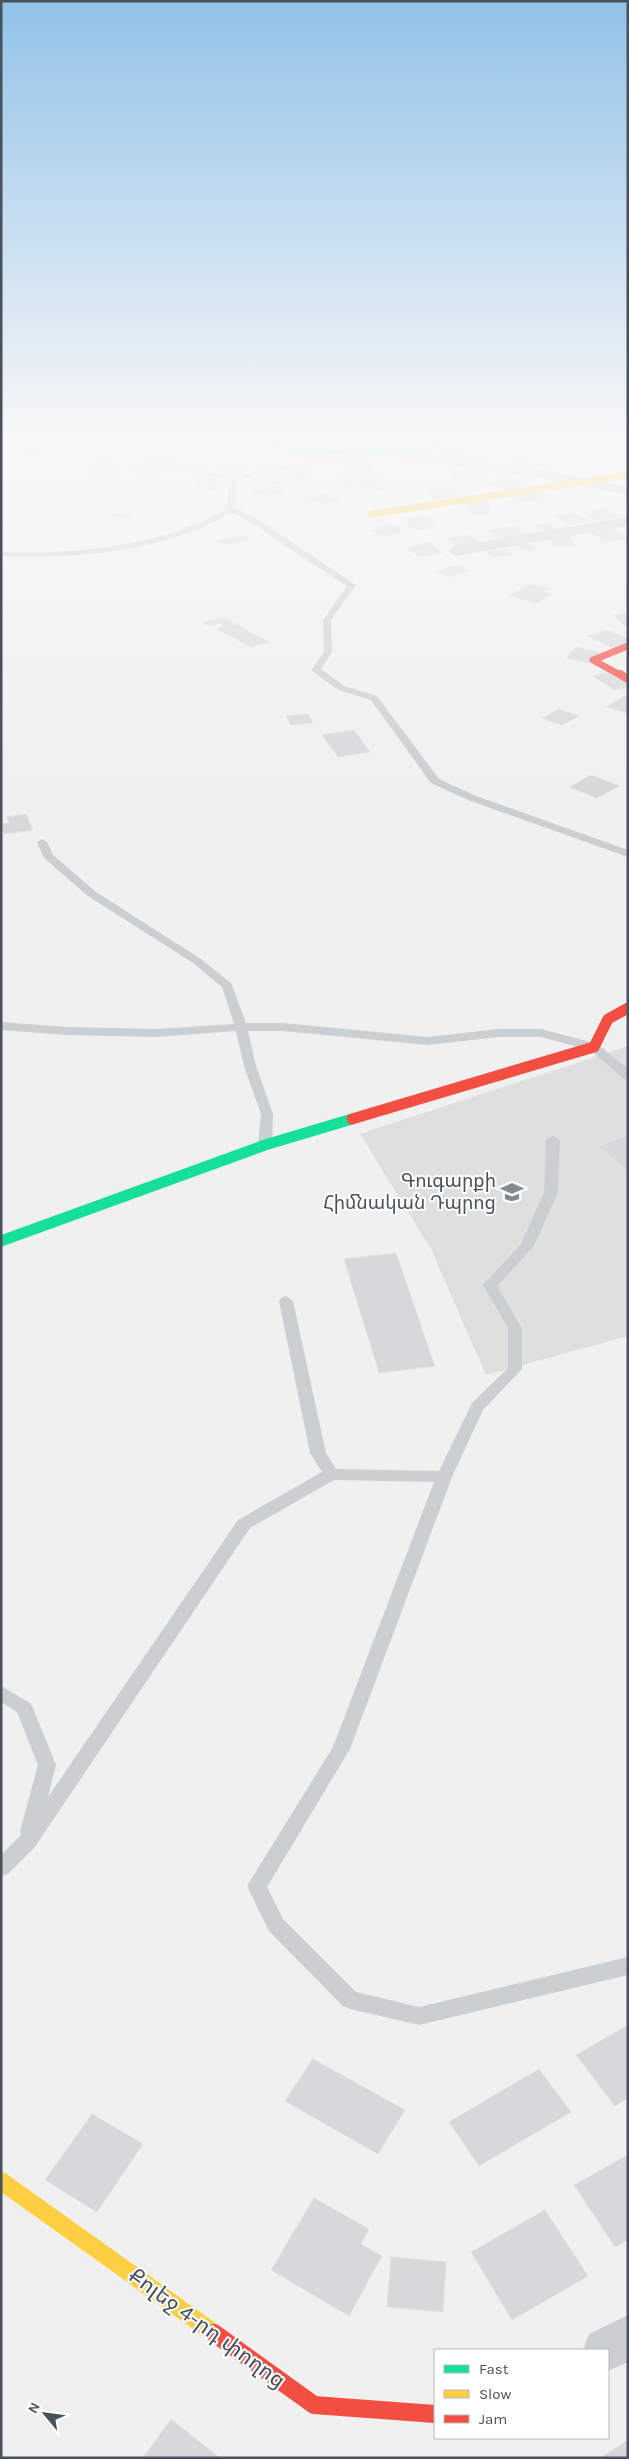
<svg xmlns="http://www.w3.org/2000/svg" width="629" height="2459" font-family="Karla,'Noto Sans Armenian',sans-serif">
  <rect width="100%" height="100%" fill="#f1f0f0"/>
  <path fill="#dfdfe0" d="M628,1046V1336L486,1375L431,1249L360,1134Z"/>
  <path fill="#d8d8db" stroke="#e2e2e3" d="M1,440H30L10,445Z
    M123,440H132L143,443L127,449L111,444Z
    M160,440L181,444L168,451L147,447Z
    M342,440H353L345,447L335,446Z
    M356,440H380L385,441L378,450L352,445Z
    M524,440L533,447L512,449L501,441Z
    M592,440L597,443L593,444L598,447L581,449L567,441Z
    M34,445L48,453L31,457L22,451H25L21,448Z
    M445,447L475,453L464,459L434,453Z
    M109,459L123,466L101,471L87,464Z
    M515,460L541,465L535,469L509,464Z
    M367,461L375,465L367,467L380,468L370,471L379,475L354,480L340,473L349,471L341,466Z
    M147,462L167,469L148,475L128,468Z
    M225,464L250,470L233,477L213,473L224,468L219,467Z
    M470,470L486,479L461,481L449,474Z
    M299,472L307,480L266,485L259,477Z
    M100,476L115,479L104,485L89,482Z
    M513,478L525,487L500,490L488,482Z
    M213,479L230,484L212,491L195,486Z
    M371,480L386,489L364,493L361,490L353,491L344,484Z
    M269,485L285,490L267,497L251,492Z
    M450,488L458,496L435,499L427,490Z
    M543,493L548,496L537,498L540,500L519,503L507,494Z
    M329,494L339,502L323,504L318,501L312,502L306,497Z
    M467,501H489L491,515H469Z
    M608,508L621,517L597,521L584,512Z
    M120,511L132,515L122,518L111,515Z
    M576,513L589,522L568,525L555,516Z
    M427,516L437,528L414,530L404,518Z
    M549,523L557,529L546,531L537,525Z
    M391,524L406,530L385,537L370,530Z
    M515,526L528,536L500,539L488,530Z
    M612,527L626,539L602,542L588,530Z
    M243,535L250,540L224,545L217,541Z
    M471,535L482,544L458,548L447,538Z
    M569,537L575,546L555,547L549,538Z
    M429,542L443,553L419,557L408,548Z
    M527,542L538,550L526,552L515,544Z
    M508,549L513,555L491,557L487,551Z
    M456,565L469,570L450,577L437,572Z
    M530,584L549,589L544,592L552,594L536,603L510,596Z
    M628,613V628L613,615Z
    M223,617L269,642L251,647L217,629L225,626L219,623L209,626L203,623Z
    M608,630L628,639V644L614,649L588,636Z
    M576,647L599,652L588,663L566,658Z
    M611,671L628,682V687L615,690L592,676Z
    M624,696L628,697V713L606,707Z
    M559,709L579,716L562,725L542,718Z
    M308,714L313,723L291,725L286,716Z
    M354,730L370,752L338,757L322,735Z
    M591,775L619,786L597,798L569,787Z
    M26,814L33,830L4,834L1,824L9,823L7,817Z
    M628,1135V1172L598,1146Z
    M396,1253L435,1366L379,1373L344,1259Z
    M628,2025V2098L615,2106L576,2055Z
    M313,2059L405,2110L378,2154L285,2101Z
    M539,2069L571,2112L479,2166L449,2122Z
    M92,2114L143,2144L97,2212L45,2180Z
    M628,2155V2240L615,2247L574,2185Z
    M314,2198L369,2229L361,2244L382,2256L349,2316L271,2270Z
    M545,2210L588,2276L512,2320L471,2252Z
    M391,2257L446,2262L443,2312L387,2307Z
    M171,2419L220,2458H143Z
    M628,2440V2458H600Z"/>
  <g fill="none" stroke-linecap="round" stroke-linejoin="round">
    <path fill="#cccfd1" fill-rule="evenodd" d="M380,451H383V455L270,471L237,481L235,508L251,515L356,585L331,620L332,652L321,669L344,686L377,696L439,779L476,796L628,850V857L468,800L431,783L371,700L338,690L311,670L324,652L323,620L347,586L245,519L231,512C166,552 77,559 1,556V552C77,554 161,548 227,508L229,481L134,456V452L233,478L269,467Z
      M42,839L47,842L53,855L96,892L201,959L231,983L246,1023H283L428,1037L498,1029H541L598,1044L628,1069V1080L624,1079L590,1050L541,1037H498L428,1045L283,1031H248L256,1066L273,1114L272,1145L265,1149L260,1148L258,1145L261,1114L244,1066L236,1031L156,1037L67,1035L1,1030V1022L67,1027L156,1029L234,1024L222,987L193,963L88,896L44,858L37,842Z
      M553,1136L560,1140L558,1192L534,1246L497,1286L522,1328V1369L483,1410L452,1477L350,1749L267,1887L283,1919L356,1992L419,2007L628,1957V1975L419,2025L350,2009L343,2006L269,1931L247,1886L333,1747L434,1482L334,1480L250,1528L34,1848L8,1874L1,1876V1855L21,1835L20,1831L38,1765L17,1712L1,1702V1686L30,1703L33,1708L56,1765L48,1797L238,1520L322,1472L310,1453L279,1301L281,1298L286,1296L293,1301L326,1453L336,1469L439,1471L472,1403L508,1368V1328L483,1285L521,1244L544,1192L546,1140Z"/>
    <path fill="#cccfd1" fill-rule="evenodd" d="M383,448L537,469L628,487V495L537,477L378,455L376,452Z
      M628,517V526L456,556L448,551L456,546Z
      M628,2315V2362L608,2371V2350H583L589,2334Z"/>
    <path stroke="#16e098" stroke-width="7" d="M239,440L302,449L383,452L474,440"/>
    <path stroke="#16e098" stroke-width="11" d="M1,1241L265,1145L352,1119"/>
    <path stroke="#ffcf43" stroke-width="7" d="M372,514L628,475"/>
    <path stroke="#ffcf43" stroke-width="18" d="M1,2181L214,2333"/>
    <path stroke="#f24e42" stroke-width="7" d="M622,676L593,660L628,646"/>
    <path stroke="#f24e42" stroke-width="8" d="M620,674L628,679"/>
    <path stroke="#f24e42" stroke-width="11" d="M352,1119L594,1047L608,1019L628,1008"/>
    <path stroke="#f24e42" stroke-width="18" d="M214,2333L314,2405L435,2414"/>
  </g>
  <linearGradient id="sky" x2="0" y2="1"><stop stop-color="#91c2e8"/><stop offset="0.56" stop-color="#f9f8f8"/><stop offset="1" stop-color="#f9f8f8" stop-opacity="0"/></linearGradient>
  <rect width="629" height="784" fill="url(#sky)"/>
  <defs>
    <symbol id="school-bare" viewBox="-9 -9 18 18"><path d="M0-5L7-2L0 1L-7-2ZM-4 1L0 2.5L4 1V4Q0 6-4 4Z" fill="#848990" stroke="#fff" stroke-width="2.5" paint-order="stroke"/></symbol>
  </defs>
  <g fill-rule="evenodd">
    <use href="#school-bare" x="496" y="1176" width="32" height="32"/>
  </g>
  <g text-anchor="middle" dominant-baseline="central" stroke-width="4" stroke-linejoin="round" paint-order="stroke">
    <g font-size="19" fill="#49515c" stroke="#fff" text-anchor="end">
      <text x="496" y="1181">Գուգարքի<tspan x="496" dy="22">Հիմնական Դպրոց</tspan></text>
    </g>
    <g font-size="22" fill="#49515c" stroke="#fff">
      <text transform="translate(207 2328) rotate(36)">Քոլեջ 4-րդ փողոց</text>
    </g>
  </g>
  <rect width="629" height="2459" fill="none" stroke="#49515c" stroke-width="5"/>
  <rect x="434" y="2349" width="175" height="90" fill="#ffffff" stroke="#b6b9be"/>
  <rect x="444" y="2365" width="25" height="8" fill="#16e098" stroke="#b6b9be"/>
  <text x="479" y="2374" font-size="15" fill="#49515c">Fast</text>
  <rect x="444" y="2390" width="25" height="8" fill="#ffcf43" stroke="#b6b9be"/>
  <text x="479" y="2399" font-size="15" fill="#49515c">Slow</text>
  <rect x="444" y="2415" width="25" height="8" fill="#f24e42" stroke="#b6b9be"/>
  <text x="479" y="2424" font-size="15" fill="#49515c">Jam</text>
  <g transform="translate(45 2414) rotate(299)" stroke="#ffffff" stroke-width="4" paint-order="stroke">
  <path d="M0-4L9 19L0 12L-9 19Z" fill="#49515c"/>
  <text y="-8" font-size="14" font-weight="bold" text-anchor="middle" fill="#49515c">N</text>
  </g>
</svg>
